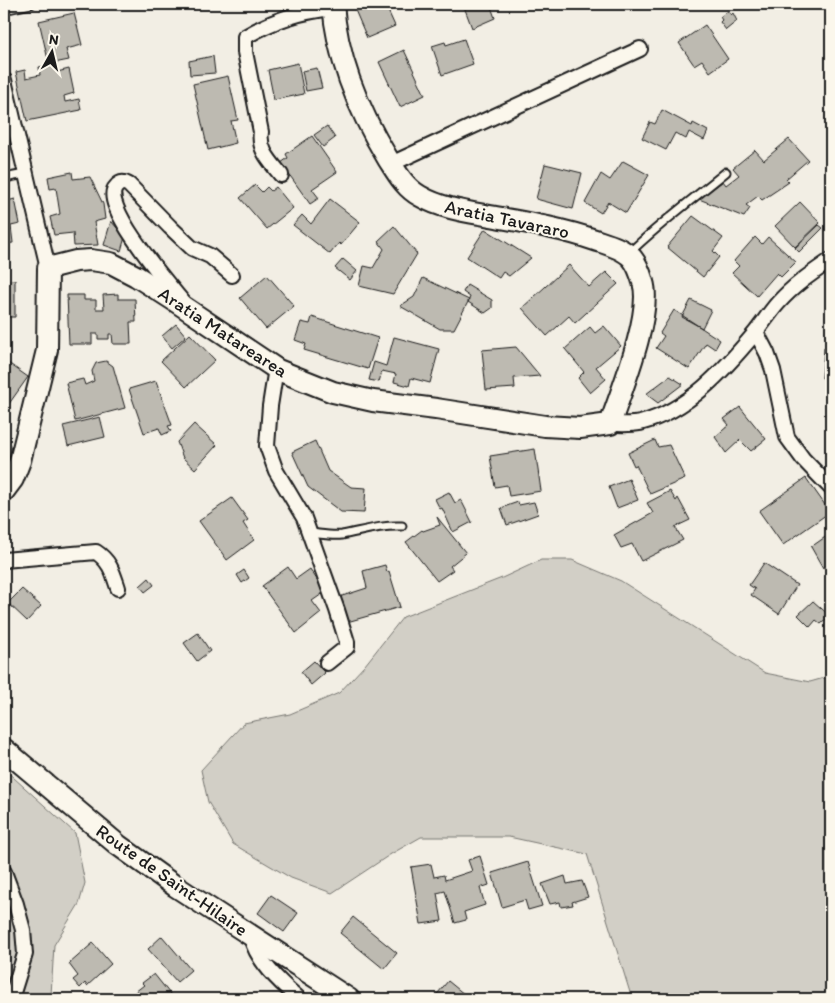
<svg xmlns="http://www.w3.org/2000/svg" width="835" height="1003" font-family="Itim,sans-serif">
  <rect width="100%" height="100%" fill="#f2eee4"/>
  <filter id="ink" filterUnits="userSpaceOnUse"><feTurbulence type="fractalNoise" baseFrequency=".02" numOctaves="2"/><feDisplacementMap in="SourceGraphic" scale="10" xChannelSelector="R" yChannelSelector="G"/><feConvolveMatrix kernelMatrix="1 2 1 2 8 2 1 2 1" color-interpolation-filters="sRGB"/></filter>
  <g filter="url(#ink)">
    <path fill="#d2cfc6" stroke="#777671" d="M541,560H572L621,581L765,673L810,682L831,676V999H632L587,854L509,837H421L391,854L332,893L291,878L233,844L208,802L201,770L244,723L290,714L339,693L365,665L403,617L502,578Z
      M4,769L75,833L85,883L79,904L54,945L51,995L46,999H4Z"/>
    <path fill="#bdbab1" stroke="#1c1c1c" d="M369,4H385L395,26L367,38L355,10Z
      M463,4H490L495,18L472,28Z
      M728,11L731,15L733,13L737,21L726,30L720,22L722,20L720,17Z
      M74,13L82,45L66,49L69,60L49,64L39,21Z
      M705,25L728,59L710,72L702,60L694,65L679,43Z
      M464,39L473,64L442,75L432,46L445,42L446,45Z
      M404,50L425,95L400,107L379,62Z
      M213,56L215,73L190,75L189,61Z
      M298,63L304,94L274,100L268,70Z
      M56,64L57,72L69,69L74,93L64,96L65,102L79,99L81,110L27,121L16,72L25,70L26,78L40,75L39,67Z
      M317,68L322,88L306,91L302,71Z
      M228,76L238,120L231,121L236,143L208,150L193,84Z
      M662,110L692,126L693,123L708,131L704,140L689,132L686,139L675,133L666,150L642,138L650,122L655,124Z
      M327,126L335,138L323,147L314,135Z
      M312,136L337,172L312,189L319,198L310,204L281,163L288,158L286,154Z
      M789,139L808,160L786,179L789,182L762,200L758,196L746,205L750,208L744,217L699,199L723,181L726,185L739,175L733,168L755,150L764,160Z
      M623,161L649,175L626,213L608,202L601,213L585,203L601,174L610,180Z
      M545,164L582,173L573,209L536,199Z
      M72,172L73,179L90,177L103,204L105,219L94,222L98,245L74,246L73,233L54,235L50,217L60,214L56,188L50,189L48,177Z
      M255,185L262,192L267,187L271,191L276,187L293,208L267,229L240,198Z
      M4,186L7,201L15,199L20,224L11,226L13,243L4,244Z
      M330,199L360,222L341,245L339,243L330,254L293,225L302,215L311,224Z
      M800,202L820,223L795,247L775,226Z
      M693,216L723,238L713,251L719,257L703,277L667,247Z
      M111,221L125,237L121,251L104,245Z
      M819,225L823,228L799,252L795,248Z
      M394,226L417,254L393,294L359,286L364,266L373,268L384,249L378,241Z
      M485,229L531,258L509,276L503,272L499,278L467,257Z
      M755,237L762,244L768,237L796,262L781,277L777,273L757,296L732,273L739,266L734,261Z
      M343,259L357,271L350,280L335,268Z
      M569,265L589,287L606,272L618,284L575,323L569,316L547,336L522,308Z
      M267,275L294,306L266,329L240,298Z
      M423,278L469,300L454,329H440L400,306L414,297Z
      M4,279L15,280V317H4Z
      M467,285L492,300V308L485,313L468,302L470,297L463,292Z
      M118,294V299H135L136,322H130L131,344H113L112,334H109V339H98V334H92V344H69L67,295H84V300H96V309H104L103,295Z
      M691,300L711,310L702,328L682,317Z
      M674,310L720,340L715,349L706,343L689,369L656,348L664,336L660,333Z
      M312,317L378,338L368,369L304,350L306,344L295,340L301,322L310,324Z
      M176,324L186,336L172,348L162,336Z
      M604,326L621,346L596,367L606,379L590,393L578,378L584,372L565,349L590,327L595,333Z
      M190,334L215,360L186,387L161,361Z
      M394,337L439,349L430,383L411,378L409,386L394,382L396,374L382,371L379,382L369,380L374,362L386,366Z
      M516,347L540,376L514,378L515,388L486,390L482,350Z
      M824,348L831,349V378H822Z
      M4,360L28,377L6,408L4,406Z
      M106,361L113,366L125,408L75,421L66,383L83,379L85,385L94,381L92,371L96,363Z
      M670,376L683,384L658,403L646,394Z
      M156,381L172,425L168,426L171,431L162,435L159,428L144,433L129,389Z
      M740,407L766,439L751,451L740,440L726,453L715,437L729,425L724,419Z
      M100,417L105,437L68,446L63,426Z
      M194,424L217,445L195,469L183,458L177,442Z
      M655,440L658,447L669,445L685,479L650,494L636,465L634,466L628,453Z
      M315,441L328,471L351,487L366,488L364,513L341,512L308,487L292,452Z
      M535,449L541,491L509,496L507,485L495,487L490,456Z
      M806,478L830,512L783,545L759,511Z
      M629,479L638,500L617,508L609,487Z
      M670,491L676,501L678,498L690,520L675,527L683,540L641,561L632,544L621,548L614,535L653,513L647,503Z
      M449,492L455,503L461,500L472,522L453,532L442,508L440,509L435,499Z
      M232,498L248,520L243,523L254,540L227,560L199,521Z
      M518,502L519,505L534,502L538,514L507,525L501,508Z
      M437,517L466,553L450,566L453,570L437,581L406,542L422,530L423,531L440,525Z
      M831,533V563L823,568L811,547Z
      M764,563L797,585L779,614L751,595L755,589L749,585Z
      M385,565L387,572L389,571L400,607L347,622L339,597L367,588L363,571Z
      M288,567L296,579L310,569L325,592L312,601L321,613L296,633L262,586Z
      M244,570L249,578L242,583L237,575Z
      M149,578L154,585L145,592L140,586Z
      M22,589L41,606L27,621L8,603Z
      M813,601L830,616L821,624L816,620L810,627L798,615Z
      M198,633L210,651L197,661L184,643Z
      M314,661L325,673L311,685L301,672Z
      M480,856L489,885L480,888L485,905L464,912L466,920L455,923L445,891L437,893L442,921L421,924L411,867L431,864L434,877L444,875L445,880L472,871L468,860Z
      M528,862L542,906L528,910L525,900L502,907L492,873Z
      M565,876L567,884L582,881L588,897L572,902L573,905L561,907L560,902L550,904L542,884Z
      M271,895L298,913L284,932L258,913Z
      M353,917L397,953L384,969L340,933Z
      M162,936L191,970L177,982L148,949Z
      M93,943L111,964L87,986L85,983L80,988L73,980L78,976L69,964Z
      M154,974L174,999H148L147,998L141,999L135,992L144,985L142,983Z
      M448,981L470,999H433Z"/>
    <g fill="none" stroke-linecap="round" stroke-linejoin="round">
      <defs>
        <path id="service" d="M4,10L31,4
          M4,178L25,174
          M629,253C660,223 693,199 726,172
          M310,533C321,534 331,536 342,535C363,531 381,525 402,526
          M4,986L8,999"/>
        <path id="minor" d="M4,80L48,268
          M391,164L640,49
          M281,175C271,162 258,150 261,132L245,52V37C271,21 303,11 333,8
          M182,301C169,285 99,204 116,187C120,182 124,182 129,185L170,227L192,248L210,256L232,275
          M756,332L767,353L773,370L787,437L803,459L831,488
          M276,368L270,406L267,446L276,471L304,518L337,610L347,642V647L327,663
          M610,424C619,424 631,425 640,423C688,411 725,369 755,333C763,323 770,312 778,303C794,285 812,273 831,260
          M4,560L96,552C110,561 113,573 118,588
          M4,872L16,904L23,930L25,954L11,999
          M251,936C256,961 281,983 299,999"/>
        <path id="secondary" d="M4,491L13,479L20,461L47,350L48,268L76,261L91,260L111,263L136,276L172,299L278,370L333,392L373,401L436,409L545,426L580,428L610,424C621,392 653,313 643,282C641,275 637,264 632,258C623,248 607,244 595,240C563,229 529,223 496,217C470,212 442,209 420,196C405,188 397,173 388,159C360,113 337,59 333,4
          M4,749L118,845L175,886L349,999"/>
      </defs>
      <use href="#service" stroke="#1c1c1c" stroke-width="11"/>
      <use href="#minor" stroke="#1c1c1c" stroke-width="18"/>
      <use href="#secondary" stroke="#1c1c1c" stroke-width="24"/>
      <use href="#service" stroke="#fbf7ec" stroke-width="7"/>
      <use href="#minor" stroke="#fbf7ec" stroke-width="14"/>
      <use href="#secondary" stroke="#fbf7ec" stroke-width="20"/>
    </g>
  </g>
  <g text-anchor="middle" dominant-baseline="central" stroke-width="4" stroke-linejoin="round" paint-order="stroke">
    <g font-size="19" fill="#1c1c1c" stroke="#fbf7ec">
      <text transform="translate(507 219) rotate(12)">Aratia Tavararo</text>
      <text transform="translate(223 332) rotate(33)">Aratia Matarearea</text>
      <text transform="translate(172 880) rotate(35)">Route de Saint-Hilaire</text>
    </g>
  </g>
  <rect width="835" height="1003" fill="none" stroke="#fbf7ec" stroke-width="20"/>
  <rect x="10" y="10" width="815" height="983" fill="none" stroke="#1c1c1c" stroke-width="2" filter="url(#ink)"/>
  <g transform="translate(52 52) rotate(8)" stroke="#fbf7ec" stroke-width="4" paint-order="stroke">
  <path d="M0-4L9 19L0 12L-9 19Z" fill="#1c1c1c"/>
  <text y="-8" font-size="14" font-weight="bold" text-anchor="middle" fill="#1c1c1c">N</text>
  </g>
</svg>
